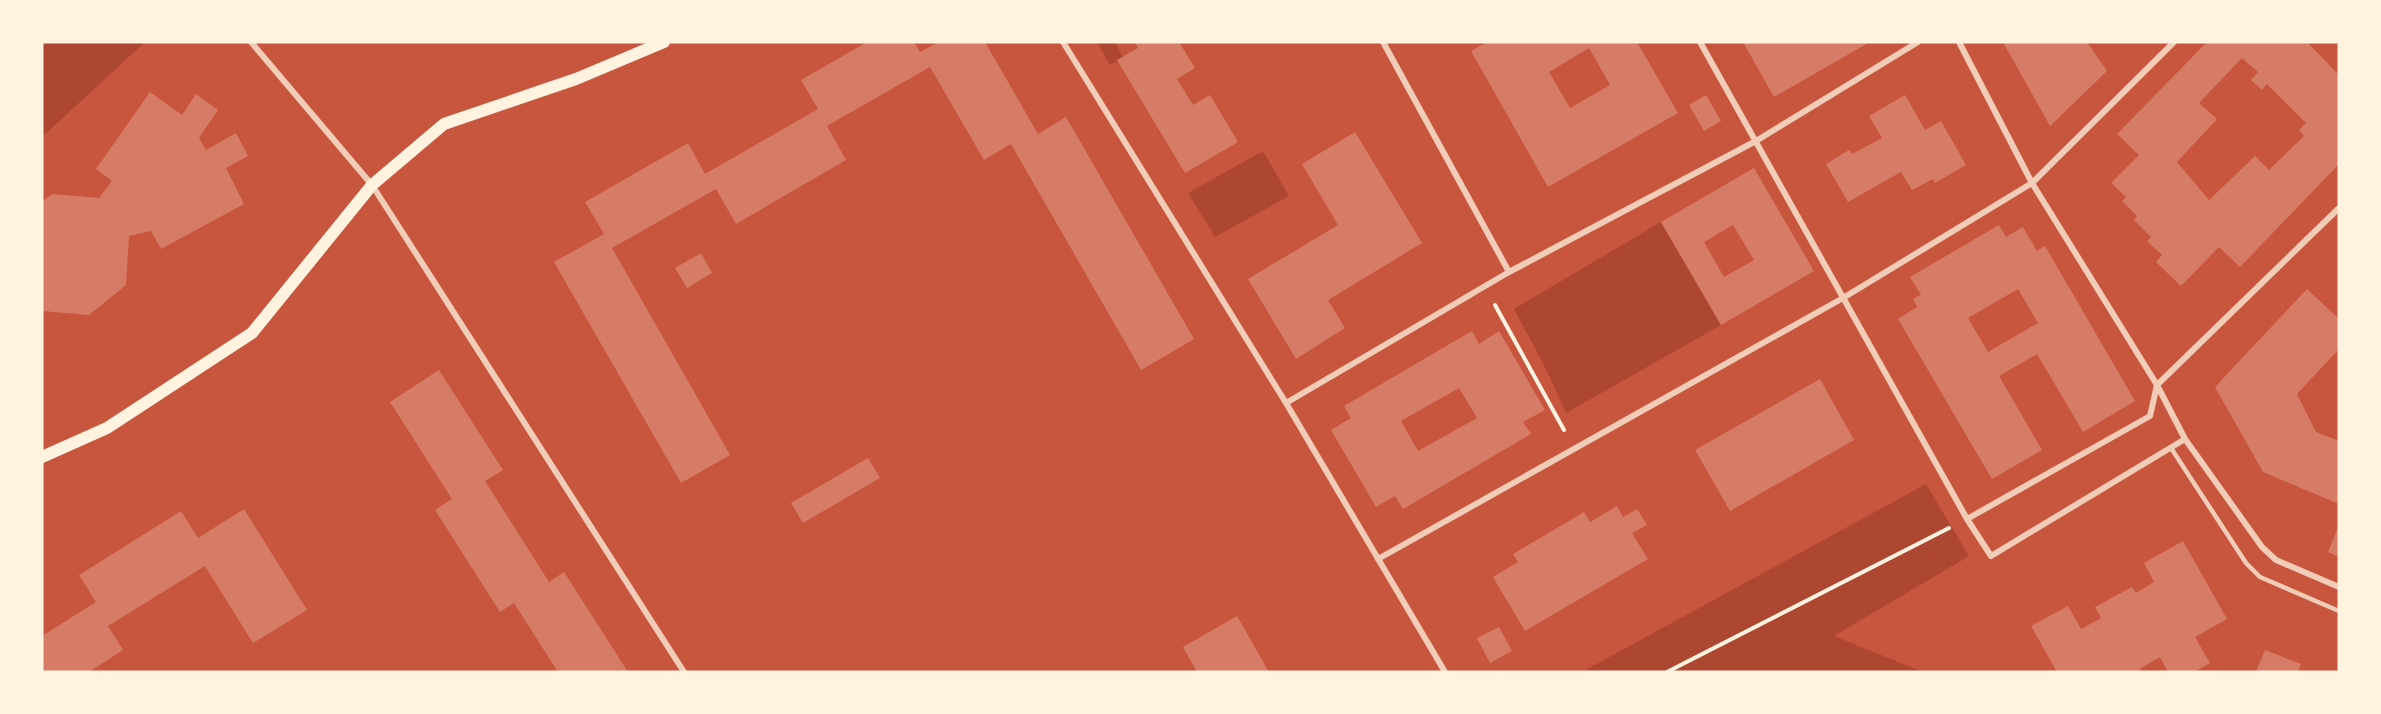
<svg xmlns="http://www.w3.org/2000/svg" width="2381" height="714" font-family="Overpass,sans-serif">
  <rect width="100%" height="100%" fill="#c8553d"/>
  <path fill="#ae4732" d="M42,42H145L42,137Z
    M1097,42H1115L1123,57L1110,65Z
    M1263,151L1289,196L1215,237L1188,193Z
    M1661,222L1721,325L1566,413L1547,371L1514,309Z
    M1926,484L1969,556L1834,636L1923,672H1582Z"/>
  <path fill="#d67c66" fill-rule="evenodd" d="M867,42H914L920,52L939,42H985L1038,134L1066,117L1194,339L1141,370L1011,144L984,160L930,67L827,126L846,160L736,224L716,189L612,248L730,455L681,483L554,262L604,234L585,202L688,143L705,174L818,109L801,80Z
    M1137,42H1179L1195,68L1177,79L1193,105L1210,95L1238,142L1185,173L1117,60L1138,48L1135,43Z
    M1487,42H1637L1678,113L1548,187L1471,51ZM1589,48L1610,85L1570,108L1549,72Z
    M1743,42H1870L1774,97Z
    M2003,42H2087L2107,71L2050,126Z
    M2207,42H2307L2339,75V164L2240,267L2219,247L2181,286L2156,262L2162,255L2147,241L2151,237L2134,220L2137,216L2122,201L2126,197L2111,183L2139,155L2117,134ZM2242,58L2258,72L2251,80L2262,90L2267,84L2306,123L2299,130L2304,136L2269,170L2255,156L2209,200L2177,162L2217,119L2199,103Z
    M150,92L182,115L196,94L218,110L199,138L206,150L236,133L248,156L226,168L244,204L161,249L151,231L129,236L126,285L89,315L42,311V202L52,194L99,198L112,181L96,169Z
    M1706,95L1721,121L1704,131L1689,105Z
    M1905,95L1925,130L1941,121L1966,165L1935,183L1933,179L1912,190L1901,172L1848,202L1826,164L1849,150L1852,154L1882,138L1869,116Z
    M1355,132L1422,243L1328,300L1345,328L1296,359L1248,279L1338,225L1302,164Z
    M1754,168L1814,271L1721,325L1661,222ZM1733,225L1754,260L1724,277L1704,242Z
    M1999,225L2006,237L2023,227L2037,251L2045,246L2135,401L2083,432L2037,354L1999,376L2042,450L1992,479L1898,319L1917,307L1913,299L1921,295L1910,277ZM2018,289L2038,323L1988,352L1968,318Z
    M701,253L712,273L687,288L675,268Z
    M2307,289L2339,319V349L2297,394L2316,432L2339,441V504L2263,472L2215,387Z
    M1472,331L1479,344L1499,331L1545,410L1523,422L1531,434L1403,509L1395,496L1376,507L1331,430L1351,418L1344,406ZM1459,388L1477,418L1418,451L1401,421Z
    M439,370L503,470L485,481L549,582L564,572L628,672H558L514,603L500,612L435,510L452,499L390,402Z
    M1820,379L1854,440L1730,511L1695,450Z
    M868,458L880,478L803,523L791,503Z
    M1617,506L1623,517L1637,509L1647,525L1632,533L1648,559L1525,631L1493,577L1518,562L1513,554L1584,512L1590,522Z
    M244,509L307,610L253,643L205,566L108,626L123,650L89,672H42V636L96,602L79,575L181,511L198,538Z
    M2339,525V557L2328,552Z
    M2183,541L2227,619L2195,637L2210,663L2194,672H2168L2160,657L2140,669L2142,672H2057L2031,626L2068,606L2081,629L2101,618L2095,607L2132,587L2136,593L2154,582L2144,563Z
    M1237,616L1269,672H1197L1183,647Z
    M1499,627L1512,651L1490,663L1477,638Z
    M2265,650L2301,664L2298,672H2256Z"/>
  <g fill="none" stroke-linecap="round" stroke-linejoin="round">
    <path stroke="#fff3e0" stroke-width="4" d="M1495,305L1564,430
      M1667,672L1949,528"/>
    <path stroke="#f1ccb7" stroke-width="4.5" d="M2171,448L2246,563L2260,577L2339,611"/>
    <path stroke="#f1ccb7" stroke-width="6" d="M251,42L372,185L684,672
      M1063,42L1286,403L1445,672
      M1383,42L1509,272
      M1700,42L1967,519L1991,556L2185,439
      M1959,42L2032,183L2157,385L2185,439L2262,547L2276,560L2339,587
      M1286,403L1509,272L1756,141L1918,42
      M1967,519L2150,416L2157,385L2339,208
      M1378,559L1843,298L2032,183L2174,42"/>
    <path stroke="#fff3e0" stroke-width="12" d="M42,457L107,428L252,333L372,185L444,124L576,79L664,42"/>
  </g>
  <rect width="2381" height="714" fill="none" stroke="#fff3e0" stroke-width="87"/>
</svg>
